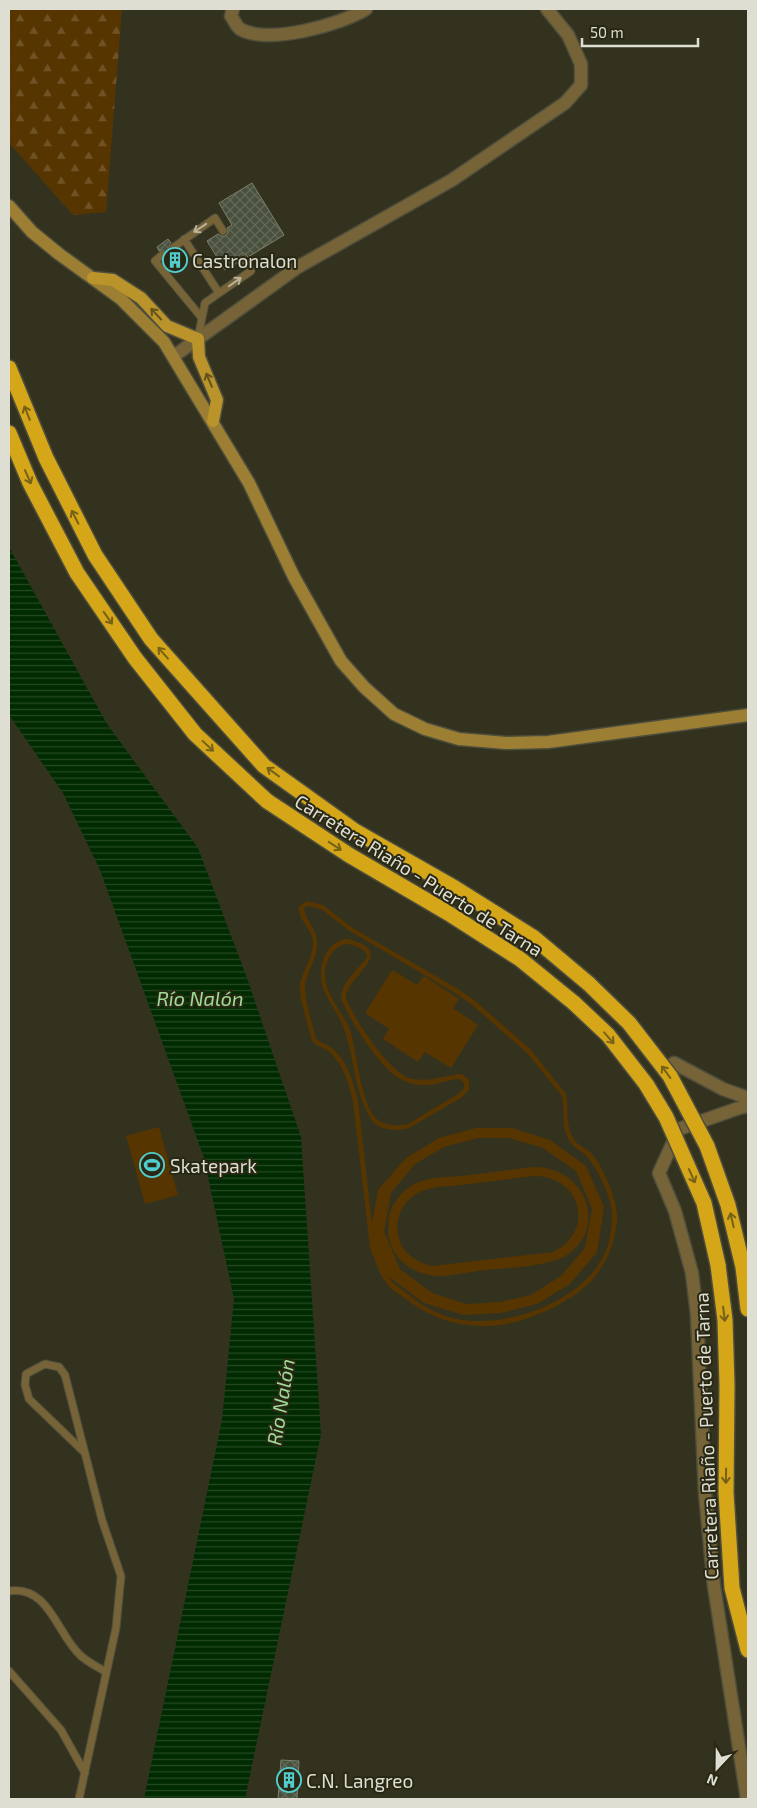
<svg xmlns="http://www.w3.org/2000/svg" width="757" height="1808" font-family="'Exo 2',sans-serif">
  <defs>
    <pattern id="forest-firs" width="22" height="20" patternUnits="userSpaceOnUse" patternTransform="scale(1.25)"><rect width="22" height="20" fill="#573501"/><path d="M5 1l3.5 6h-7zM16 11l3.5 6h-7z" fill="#6f5225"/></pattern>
    <pattern id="water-rules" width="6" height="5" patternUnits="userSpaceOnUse" patternTransform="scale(1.25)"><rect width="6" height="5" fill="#002b00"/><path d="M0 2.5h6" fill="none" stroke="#254924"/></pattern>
    <pattern id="building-cross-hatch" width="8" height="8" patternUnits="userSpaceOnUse" patternTransform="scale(1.25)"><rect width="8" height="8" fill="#49503d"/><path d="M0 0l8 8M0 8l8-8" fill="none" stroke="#636958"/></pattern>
  </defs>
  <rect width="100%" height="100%" fill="#33321f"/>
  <path fill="url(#forest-firs)" d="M9,9H122L106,212L73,215L9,143Z"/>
  <path fill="#573501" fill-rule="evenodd" d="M307,901L323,905L351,927L458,989L474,1000L530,1049L566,1094C569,1108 565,1125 573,1138C577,1145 584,1147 590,1152C602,1164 616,1197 617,1214C618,1219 616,1224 616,1229C613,1248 605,1265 592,1280C572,1303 521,1325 491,1326C455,1327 431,1318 403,1297C398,1293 392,1290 388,1285C379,1275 375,1260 370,1248L353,1101C348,1082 344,1064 328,1051C323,1047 316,1046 312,1041C309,1028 298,995 300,984C303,969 314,957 313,940C311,927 297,920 299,906ZM308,906L321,909L348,930L455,993L471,1004L527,1053L562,1096C565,1110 561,1126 569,1140C574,1149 582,1150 588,1158C599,1171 613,1200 612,1217C612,1229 609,1246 603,1257C578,1306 493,1334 443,1315C423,1308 408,1294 392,1282L389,1277L424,1303L463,1315L501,1313L537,1304L570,1284L597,1252L604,1207L586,1166L550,1140L512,1128H476L439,1138L406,1158L378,1190L372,1224L358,1100C352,1080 348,1060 330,1047C326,1044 320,1042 316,1039C313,1027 304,997 305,986C307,970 318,958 317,941C317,928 301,915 305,907ZM478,1138H509L543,1148L576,1171L592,1209L585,1248L561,1276L531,1295L500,1302L466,1304L432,1293L400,1269L384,1232L391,1193L415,1164L444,1147Z
    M344,939C351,939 355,941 362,944C389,956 345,980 346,998C354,1019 391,1076 413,1079C433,1082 444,1075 462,1074L469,1080V1090L461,1098L409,1128C399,1131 381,1131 373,1122C371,1120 369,1115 367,1112C353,1085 354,1052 342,1024C336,1008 320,993 321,975C321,959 328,944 344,939ZM345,944C353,944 364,948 367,955L366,959C356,971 341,983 341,999C350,1021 378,1064 397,1077C405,1082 413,1085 422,1085C436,1086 447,1079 460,1079L464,1083V1088L458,1094L408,1124C399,1126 385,1126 378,1120C361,1107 357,1055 351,1033C345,1014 327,998 325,978C324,964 331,948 345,944Z
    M392,970L417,985L424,976L459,999L453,1008L478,1025L451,1068L425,1052L418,1062L383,1039L389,1029L365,1013Z
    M159,1127L178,1195L145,1204L126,1136Z
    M534,1167C585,1167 609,1226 567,1255C563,1258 558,1260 553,1261C529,1268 503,1268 478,1271C463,1273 444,1278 429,1275C415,1272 403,1265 395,1253C388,1242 387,1229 389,1216C392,1204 400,1193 411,1186C425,1177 445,1177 462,1176C486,1173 510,1170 534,1167ZM534,1176C581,1176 596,1231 553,1252L432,1266C417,1262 403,1254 399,1238C394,1221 401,1203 416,1194C429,1186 446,1187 461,1185C485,1182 510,1179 534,1176Z"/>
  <path fill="url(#water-rules)" d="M9,547L107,724L198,848L247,978L301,1137L321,1434L245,1799H144L222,1420L234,1299L204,1158L100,870L63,793L9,715Z"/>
  <path fill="url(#building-cross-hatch)" stroke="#79816c" d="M252,183L284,235L248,257L245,254H240L238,257L239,262L225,270L207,241L218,234L221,236H225L228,233L227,228L232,225L219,203Z
    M168,239L171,243L169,247L170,250L174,252L177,251L187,265L175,273L165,259L167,256L166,252L163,250L159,251L157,247Z
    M281,1760L299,1761L297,1799H278Z"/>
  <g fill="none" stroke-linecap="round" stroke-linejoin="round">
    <defs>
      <path id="service" d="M184,239L219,293L251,271L243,259
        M174,247L215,218L223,231
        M162,255L155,261L201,317
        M198,338L205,303L219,293
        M9,1591C49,1585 57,1634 80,1655C87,1662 98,1667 106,1672
        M9,1671L61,1730L85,1773
        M79,1799L116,1628L121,1576L102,1520L65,1375L59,1367L45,1364L26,1374L25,1385L29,1399L84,1452"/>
      <path id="minor" d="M233,9L231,16C234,20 236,26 240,29C268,45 340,25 366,9
        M174,356L298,267L452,180L565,103L581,85V64L568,35L547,9
        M674,1063L723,1089L748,1098
        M747,1799L714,1586L705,1493L697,1315L692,1273L675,1211L659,1173L679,1129L739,1108L748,1106"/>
      <path id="secondary" d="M9,206L32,232L59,254L121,299L164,342L249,483L294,577L341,661L364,687L394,714L425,729L459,739L506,743L548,742L748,715"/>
      <path id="primary" d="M93,278L113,280L141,298L167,326L198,339L199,357L217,400L213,421"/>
      <path id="motorway" d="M9,368L46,458L95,555L151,639L264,766L355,831L455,888L533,937L589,984
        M9,433L30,483L77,573L135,658L195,734L267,801L349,855L448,913L520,959L574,1003
        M718,1265L725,1320L727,1385L726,1493L732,1588L748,1650
        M743,1267L748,1309"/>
    </defs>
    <use href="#service" stroke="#4e4e3c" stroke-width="9"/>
    <use href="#minor" stroke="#4e4e3c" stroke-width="15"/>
    <use href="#secondary" stroke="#4e4e3c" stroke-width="15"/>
    <use href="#primary" stroke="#4e4e3c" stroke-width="15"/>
    <use href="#motorway" stroke="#4e4e3c" stroke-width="18"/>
    <use href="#service" stroke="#766337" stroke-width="7"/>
    <use href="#minor" stroke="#766337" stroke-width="12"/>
    <use href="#secondary" stroke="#9d7f33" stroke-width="12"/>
    <use href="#primary" stroke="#ba932a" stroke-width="12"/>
    <use href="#motorway" stroke="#d5a618" stroke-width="15"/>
    <defs>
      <path id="motorway-bridge" d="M589,984L629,1023L670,1076L707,1146L728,1205L743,1267
        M574,1003L608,1035L646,1084L666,1117L704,1203L718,1265"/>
    </defs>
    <use href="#motorway-bridge" stroke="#4e4e3c" stroke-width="18" stroke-linecap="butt"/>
    <use href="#motorway-bridge" stroke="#d5a618" stroke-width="15"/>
  </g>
  <defs><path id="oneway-shaft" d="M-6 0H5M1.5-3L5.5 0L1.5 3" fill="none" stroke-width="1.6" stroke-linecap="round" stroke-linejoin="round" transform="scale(1.25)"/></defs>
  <g stroke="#bab39c">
    <use href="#oneway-shaft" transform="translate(200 228) rotate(146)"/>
    <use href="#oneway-shaft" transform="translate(235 282) rotate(-35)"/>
  </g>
  <g stroke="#63531d">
    <use href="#oneway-shaft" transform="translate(156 314) rotate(-133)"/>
    <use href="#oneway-shaft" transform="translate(209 380) rotate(-113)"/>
  </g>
  <g stroke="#766116">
    <use href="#oneway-shaft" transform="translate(27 413) rotate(-112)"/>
    <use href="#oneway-shaft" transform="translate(28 477) rotate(66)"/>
    <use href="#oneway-shaft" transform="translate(75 517) rotate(-117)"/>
    <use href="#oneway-shaft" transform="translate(108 618) rotate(55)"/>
    <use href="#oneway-shaft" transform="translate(163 653) rotate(-131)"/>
    <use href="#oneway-shaft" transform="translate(208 746) rotate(43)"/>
    <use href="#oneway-shaft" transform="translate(273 772) rotate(-144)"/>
    <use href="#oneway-shaft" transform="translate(335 846) rotate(33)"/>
    <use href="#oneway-shaft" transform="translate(609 1038) rotate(49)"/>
    <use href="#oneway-shaft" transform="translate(666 1072) rotate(-126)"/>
    <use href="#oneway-shaft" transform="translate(692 1176) rotate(66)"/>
    <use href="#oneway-shaft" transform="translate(732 1220) rotate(-103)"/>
    <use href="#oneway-shaft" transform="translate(724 1314) rotate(83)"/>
    <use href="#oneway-shaft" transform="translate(726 1476) rotate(91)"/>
  </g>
  <defs>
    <symbol id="building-ring" viewBox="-11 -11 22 22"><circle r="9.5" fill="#292815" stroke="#52cdcd" stroke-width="1.5"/><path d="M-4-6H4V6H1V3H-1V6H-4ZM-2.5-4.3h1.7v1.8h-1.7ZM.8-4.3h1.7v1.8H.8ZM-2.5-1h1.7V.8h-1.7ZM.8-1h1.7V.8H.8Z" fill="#52cdcd"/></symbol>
    <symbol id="stadium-ring" viewBox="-11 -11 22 22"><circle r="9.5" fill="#292815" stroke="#52cdcd" stroke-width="1.5"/><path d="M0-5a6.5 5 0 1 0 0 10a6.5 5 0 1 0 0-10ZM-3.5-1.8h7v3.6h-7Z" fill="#52cdcd"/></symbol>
  </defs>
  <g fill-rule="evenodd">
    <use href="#building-ring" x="161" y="246" width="28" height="28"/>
    <use href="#stadium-ring" x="138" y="1151" width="28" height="28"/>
    <use href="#building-ring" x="275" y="1766" width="28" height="28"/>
  </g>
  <g text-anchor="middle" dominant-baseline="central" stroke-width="4" stroke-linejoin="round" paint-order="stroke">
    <g font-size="19" fill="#deded2" stroke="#292815" text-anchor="start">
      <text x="192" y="260">Castronalon</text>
      <text x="170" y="1165">Skatepark</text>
      <text x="306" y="1780">C.N. Langreo</text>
    </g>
    <g font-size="19" fill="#deded2" stroke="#292815">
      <text transform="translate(419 875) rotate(32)">Carretera Riaño - Puerto de Tarna</text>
      <text transform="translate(706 1436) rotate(-92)">Carretera Riaño - Puerto de Tarna</text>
    </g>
    <g font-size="20" font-style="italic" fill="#9ddc94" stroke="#292815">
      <text x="200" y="998">Río Nalón</text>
      <text transform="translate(280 1402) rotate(-81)">Río Nalón</text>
    </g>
  </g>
  <rect width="757" height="1808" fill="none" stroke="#deded2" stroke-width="20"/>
  <g transform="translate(717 1768) rotate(202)" stroke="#292815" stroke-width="4" paint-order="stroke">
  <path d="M0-4L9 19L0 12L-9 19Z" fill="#deded2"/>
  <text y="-8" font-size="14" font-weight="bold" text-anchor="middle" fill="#deded2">N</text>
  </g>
  <path d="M582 38v8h116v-8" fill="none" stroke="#deded2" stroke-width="2.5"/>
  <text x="590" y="38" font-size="15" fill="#deded2" stroke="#292815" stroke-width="4" paint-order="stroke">50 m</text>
</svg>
